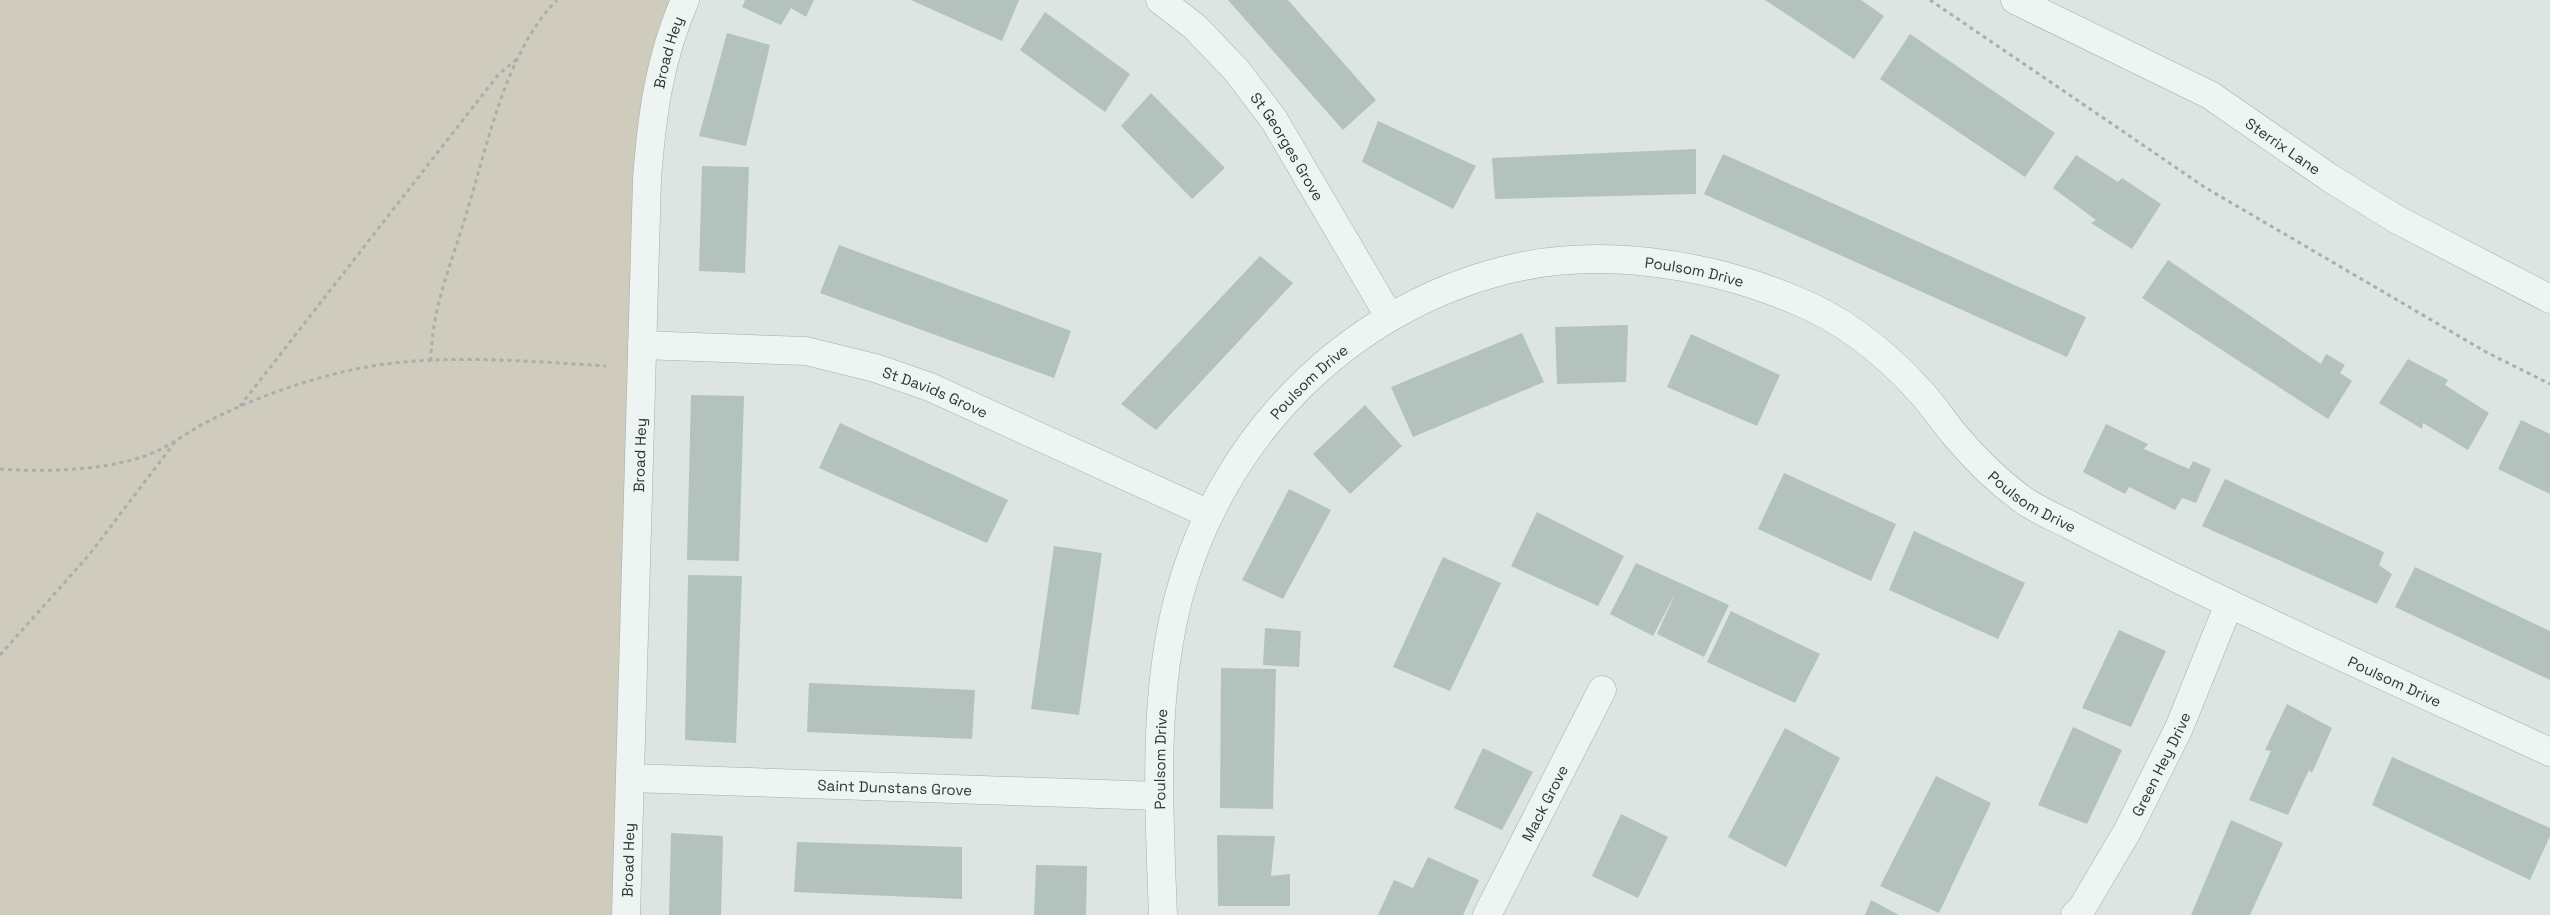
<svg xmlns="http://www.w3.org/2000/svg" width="2550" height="915" font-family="'Space Grotesk',sans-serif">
  <rect width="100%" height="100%" fill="#dce5e2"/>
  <path fill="#cfcbbd" d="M0,0H685L660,69L626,915H0Z"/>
  <path fill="#b3c2bd" d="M745,0H814L806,17L791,8L781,25L742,7Z
    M911,0H1019L1002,41Z
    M1228,0H1288L1376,100L1343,130Z
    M1765,0H1861L1884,16L1854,59Z
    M1045,12L1130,74L1105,112L1020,50Z
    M727,33L770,45L746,146L699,136Z
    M1910,34L2055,133L2025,177L1880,79Z
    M1151,93L1225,168L1192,199L1121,126Z
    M1378,121L1476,166L1453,209L1362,162Z
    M1696,149V194L1495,199L1492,158Z
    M1723,154L2086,317L2067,357L1704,194Z
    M2076,155L2118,182L2122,178L2161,204L2132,249L2091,223L2096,220L2053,188Z
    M702,166L749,167L745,273L699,271Z
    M839,245L1071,331L1054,378L820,293Z
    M1260,256L1293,283L1156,430L1121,404Z
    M2168,260L2321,364L2326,354L2345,365L2340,373L2352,381L2328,419L2142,298Z
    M1628,325L1626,382L1557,384L1555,327Z
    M1522,333L1544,382L1413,437L1391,387Z
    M1691,334L1780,375L1757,426L1667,387Z
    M2408,359L2448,380L2445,385L2489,413L2468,450L2423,423L2422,429L2379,403Z
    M691,395L744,396L739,561L687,560Z
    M1365,405L1402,446L1350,494L1313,454Z
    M2521,420L2550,434V494L2498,469Z
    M840,423L1008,500L987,543L819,468Z
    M2106,424L2148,444L2144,449L2189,469L2193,461L2211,469L2196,503L2182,498L2175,510L2129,487L2125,494L2083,472Z
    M1784,473L1896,524L1871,581L1758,529Z
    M2225,479L2384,552L2379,565L2392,574L2377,604L2202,526Z
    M1289,489L1331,510L1283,599L1242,580Z
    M1537,512L1624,556L1598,606L1511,566Z
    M1914,531L2025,583L1998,639L1889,590Z
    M1054,546L1102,553L1079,715L1031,709Z
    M1443,557L1501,583L1450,691L1393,667Z
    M1636,563L1729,605L1704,657L1657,634L1676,592L1653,636L1610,614Z
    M2415,567L2550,631V680L2395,607Z
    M688,575L742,576L736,743L685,740Z
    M1731,611L1820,654L1795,703L1707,662Z
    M1265,628L1301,631L1299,667L1263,665Z
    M2119,630L2166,651L2131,727L2082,708Z
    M1221,668L1276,669L1273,809L1220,808Z
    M809,683L975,690L972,739L807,732Z
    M2287,704L2332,728L2312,773L2309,770L2288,815L2249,800L2271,751L2265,750Z
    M2073,727L2122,750L2087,824L2038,805Z
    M1785,728L1840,758L1786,867L1728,837Z
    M1483,748L1533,772L1502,830L1454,808Z
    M2392,757L2550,828V836L2530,880L2372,805Z
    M1936,776L1991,803L1939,913L1880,886Z
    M1621,814L1668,837L1638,898L1592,876Z
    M2231,820L2283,843L2250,915H2191Z
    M671,833L723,836L721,915H669Z
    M1217,835L1275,836L1271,876L1290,874V906H1218Z
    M797,842L962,847V899L794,892Z
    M1428,857L1479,880L1463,915H1378L1394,880L1413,888Z
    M1036,865L1087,866L1086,915H1034Z
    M1871,900L1899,915H1865Z"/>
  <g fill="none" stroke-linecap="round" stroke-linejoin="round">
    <defs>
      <g id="minor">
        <path id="s1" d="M1160,0L1195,27L1237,71L1274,120L1389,316"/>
        <path id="s2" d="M642,345L806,351L875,368L930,387L1209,514"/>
        <path id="s3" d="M631,778L1159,796"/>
        <path id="s4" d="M626,915L647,179C652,115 659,60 685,0"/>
        <path id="s5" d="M1163,915C1159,812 1152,696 1179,596C1221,439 1344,312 1502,271C1595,246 1708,263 1795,300C1842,319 1882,350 1916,387C1930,401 1941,418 1954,434C1975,459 1999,483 2026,502C2040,511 2056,518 2070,525C2106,544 2142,561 2178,579C2301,639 2426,695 2550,752"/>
        <path id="s6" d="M1487,915L1602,690"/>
        <path id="s7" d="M2075,915L2082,908L2128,830L2179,728L2229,604"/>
      </g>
      <g id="tertiary">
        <path id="s8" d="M2015,0L2210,95L2330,178L2396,219L2550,299"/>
      </g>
    </defs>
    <use href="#minor" stroke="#a2aeaa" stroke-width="29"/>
    <use href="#tertiary" stroke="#a2aeaa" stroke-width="29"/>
    <path stroke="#a6b1ae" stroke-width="3" stroke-dasharray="4 4" stroke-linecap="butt" d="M1930,0L2206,188L2486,352L2550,384
      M431,361C431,311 451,264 465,218C487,148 505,52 557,0
      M240,406L498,75L519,57
      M0,469C47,472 97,471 142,457C165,450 184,434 205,423C249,400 299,382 347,371C427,352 524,361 606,366
      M0,655L89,555L175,442"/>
    <use href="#minor" stroke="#eef4f2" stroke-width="28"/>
    <use href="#tertiary" stroke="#eef4f2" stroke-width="28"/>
  </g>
  <g text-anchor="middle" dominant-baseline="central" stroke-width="4.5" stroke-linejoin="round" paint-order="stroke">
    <g font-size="15" fill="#273a34" stroke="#ebf3f0">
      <text stroke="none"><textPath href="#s4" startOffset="865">Broad Hey</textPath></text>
      <text stroke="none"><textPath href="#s8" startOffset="306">Sterrix Lane</textPath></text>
      <text stroke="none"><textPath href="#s1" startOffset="196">St Georges Grove</textPath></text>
      <text stroke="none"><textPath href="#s5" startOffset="995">Poulsom Drive</textPath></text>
      <text stroke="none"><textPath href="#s5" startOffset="575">Poulsom Drive</textPath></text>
      <text stroke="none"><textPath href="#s2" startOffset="300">St Davids Grove</textPath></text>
      <text stroke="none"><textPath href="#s4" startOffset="460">Broad Hey</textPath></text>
      <text stroke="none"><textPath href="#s5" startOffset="1415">Poulsom Drive</textPath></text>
      <text stroke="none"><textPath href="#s5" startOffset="1820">Poulsom Drive</textPath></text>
      <text stroke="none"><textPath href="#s5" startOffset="156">Poulsom Drive</textPath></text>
      <text stroke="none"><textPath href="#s7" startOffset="174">Green Hey Drive</textPath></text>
      <text stroke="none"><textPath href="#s3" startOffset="264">Saint Dunstans Grove</textPath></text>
      <text stroke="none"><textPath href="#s6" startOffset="126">Mack Grove</textPath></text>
      <text stroke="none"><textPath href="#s4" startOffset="55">Broad Hey</textPath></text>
    </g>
  </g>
</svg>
